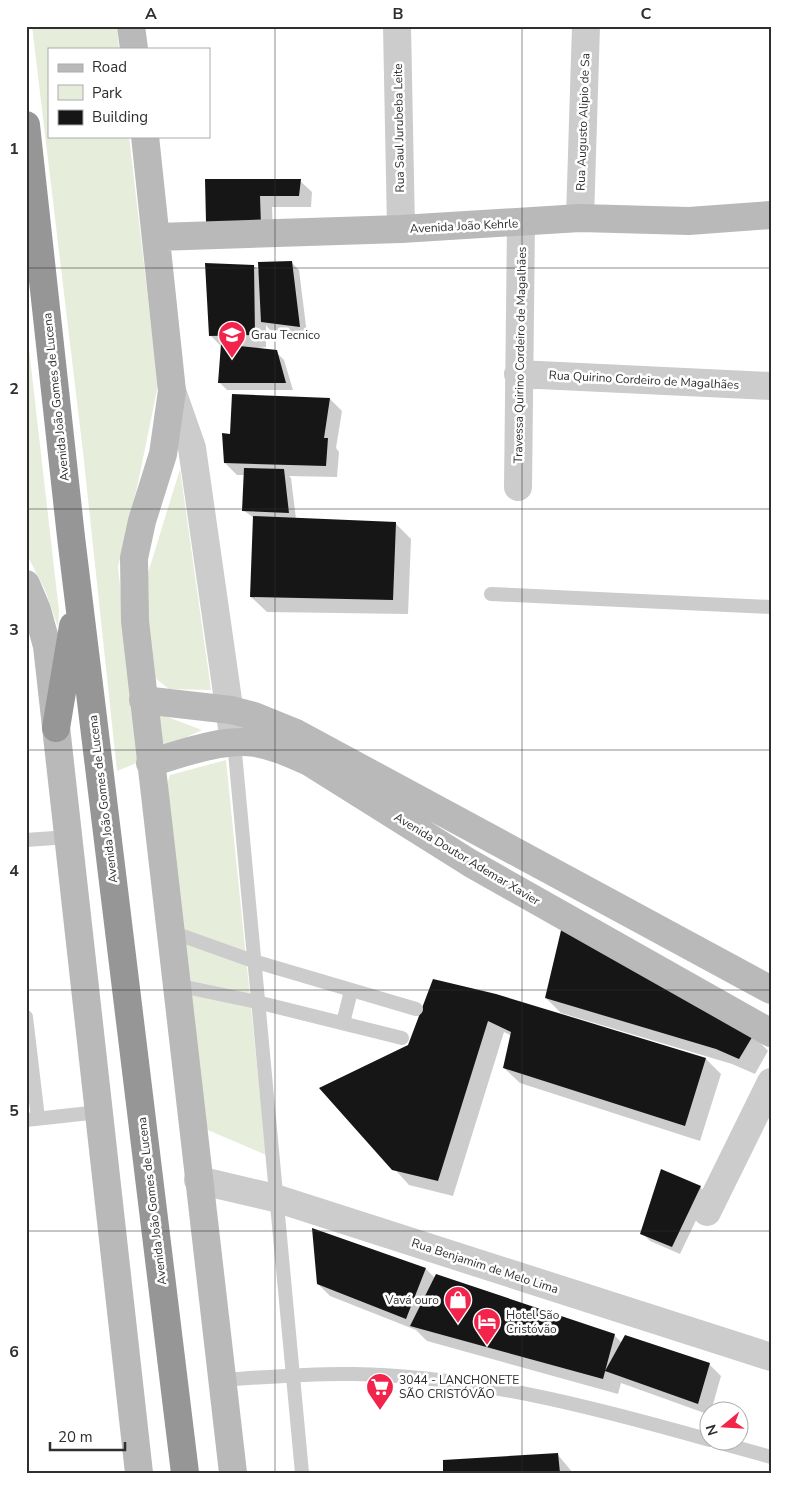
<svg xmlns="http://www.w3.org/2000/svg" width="797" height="1499" font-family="'Nunito Sans',sans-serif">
  <rect width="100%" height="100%" fill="#fff"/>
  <path fill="#e7eddb" d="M32,26H117L119,49H49V136H129L158,385L138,483L118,567L139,762L117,771L83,452Z
    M26,323L59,611L58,627L45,590L26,553Z
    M180,469L211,690L169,689L154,677L144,586Z
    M157,713L202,730L161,749Z
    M226,760L266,1155L201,1127L164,794L170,775Z"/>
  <path fill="#0003" d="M206,180L300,181L312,192L311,207H272L273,237Z
    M291,262L299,270L307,334L270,330L266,325V347L252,349L276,352L284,360L293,390H227L219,382L222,347L210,335L254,266L260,272Z
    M233,395L330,399L342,411L336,448L339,452L337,477L289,476L291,478L296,519L395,523L411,539L408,614L267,612L251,597L254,518L243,510L245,475H237L225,463L231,435Z
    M546,998L753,1035L768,1051L755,1074L732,1064L561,1013Z
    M518,1003L706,1059L721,1074L700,1141L520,1083L504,1068L512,1036L504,1032L453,1196L409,1185L321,1088Z
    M700,1187L708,1195L680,1254L650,1241L642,1233Z
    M426,1269L435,1278L614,1335L622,1343L709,1364L721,1376L710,1415L621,1383L618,1394L427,1341L416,1330L330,1296L318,1284Z
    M558,1455L573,1473H444Z"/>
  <path fill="#161616" d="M205,179H301L299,196H260L261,226L206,222Z
    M292,261L300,327L261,322L258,262Z
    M205,263L254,265L255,335L209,336Z
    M221,344L277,350L286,383H218Z
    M232,394L330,398L324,438H328L326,466L224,463L222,433L230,434Z
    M244,468L284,469L289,513L242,511Z
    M253,516L396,522L393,600L250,597Z
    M563,922L754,1034L739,1059L716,1049L545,998Z
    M433,979L496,994L706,1058L685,1126L503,1068L511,1032L488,1021L438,1181L392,1170L319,1088L408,1045Z
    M661,1169L701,1186L672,1247L640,1234Z
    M312,1228L426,1268L406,1319L317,1284Z
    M436,1274L615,1334L603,1379L410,1326Z
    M625,1335L710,1363L698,1404L605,1371Z
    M558,1453L560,1473H443V1460Z"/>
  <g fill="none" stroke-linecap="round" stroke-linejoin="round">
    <path stroke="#ccc" stroke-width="14" d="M491,594L771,607
      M234,742L302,1473
      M26,840L68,837
      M169,931L253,961L416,1009
      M176,985L257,1002L402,1038
      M26,1017L38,1118
      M343,1023L351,991
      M26,1120L99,1112
      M222,1380C265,1377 310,1373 354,1374C475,1376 593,1407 710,1440
      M717,1442L771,1457"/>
    <path stroke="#ccc" stroke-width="28" d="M397,26L401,229
      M580,218L586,26
      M518,374L771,386
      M172,391L192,448L234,742
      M518,487L521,222
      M198,1180L275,1198L771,1357
      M707,1212L771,1082"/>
    <path stroke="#b9b9b9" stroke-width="28" d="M131,26L134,49
      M145,136L172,391L163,454L142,521L134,558L135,621L233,1473
      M157,237L401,229L580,218L689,221L771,215
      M26,584L37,610L47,646L139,1473
      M143,700L231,710L254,716L296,733L771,990
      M150,763C180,754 223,738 255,743C274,746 291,754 309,762L470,863L771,1033"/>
    <path stroke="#969696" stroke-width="28" d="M26,125L71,537L185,1473
      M56,728L73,626"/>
  </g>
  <path fill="none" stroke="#2f2f2f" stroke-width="1" stroke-opacity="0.55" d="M275,26V1473M522,26V1473M26,268H771M26,509H771M26,750H771M26,990H771M26,1231H771"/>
  <defs>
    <symbol id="university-pin" viewBox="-11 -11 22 30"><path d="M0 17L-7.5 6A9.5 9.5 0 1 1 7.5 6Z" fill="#f2244b" stroke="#fff"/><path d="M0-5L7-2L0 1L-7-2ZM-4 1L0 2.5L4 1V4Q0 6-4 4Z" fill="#fff"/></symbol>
    <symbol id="shop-pin" viewBox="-11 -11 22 30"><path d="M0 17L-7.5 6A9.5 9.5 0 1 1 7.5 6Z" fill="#f2244b" stroke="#fff"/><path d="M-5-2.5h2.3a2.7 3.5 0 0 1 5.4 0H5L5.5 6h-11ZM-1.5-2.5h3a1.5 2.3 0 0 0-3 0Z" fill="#fff"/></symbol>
    <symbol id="hotel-pin" viewBox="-11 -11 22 30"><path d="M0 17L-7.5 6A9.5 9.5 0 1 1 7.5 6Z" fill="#f2244b" stroke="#fff"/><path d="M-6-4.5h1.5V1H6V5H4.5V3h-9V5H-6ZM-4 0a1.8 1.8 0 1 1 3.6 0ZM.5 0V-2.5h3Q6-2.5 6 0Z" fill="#fff"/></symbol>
    <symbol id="supermarket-pin" viewBox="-11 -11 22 30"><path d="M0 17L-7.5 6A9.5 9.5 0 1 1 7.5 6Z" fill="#f2244b" stroke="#fff"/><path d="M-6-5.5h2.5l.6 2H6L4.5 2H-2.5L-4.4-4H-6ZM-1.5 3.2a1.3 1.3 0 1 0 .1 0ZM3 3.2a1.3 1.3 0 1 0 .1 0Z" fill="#fff"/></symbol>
  </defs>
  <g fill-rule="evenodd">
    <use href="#university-pin" x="216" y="319" width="32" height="43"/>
    <use href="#shop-pin" x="442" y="1284" width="32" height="43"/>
    <use href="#hotel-pin" x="471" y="1306" width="32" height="43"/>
    <use href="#supermarket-pin" x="364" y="1371" width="32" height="43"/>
  </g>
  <g text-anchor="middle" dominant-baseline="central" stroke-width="5" stroke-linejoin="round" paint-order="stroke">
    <g font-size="12" fill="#2f2f2f" stroke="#fff">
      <text transform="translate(583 122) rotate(-88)">Rua Augusto Alipio de Sa</text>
      <text transform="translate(399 128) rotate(-91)">Rua Saul Jurubeba Leite</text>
      <text transform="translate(464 226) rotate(-3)">Avenida João Kehrle</text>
      <text transform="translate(520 355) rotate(-89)">Travessa Quirino Cordeiro de Magalhães</text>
      <text transform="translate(644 380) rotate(3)">Rua Quirino Cordeiro de Magalhães</text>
      <text transform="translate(56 397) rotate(-96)">Avenida João Gomes de Lucena</text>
      <text transform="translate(103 799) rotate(-97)">Avenida João Gomes de Lucena</text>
      <text transform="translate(467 859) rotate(31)">Avenida Doutor Ademar Xavier</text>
      <text transform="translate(152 1201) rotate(-97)">Avenida João Gomes de Lucena</text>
      <text transform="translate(485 1266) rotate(18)">Rua Benjamim de Melo Lima</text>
    </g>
    <g font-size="12" fill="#2f2f2f" stroke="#fff" text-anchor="start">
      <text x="251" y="335">Grau Tecnico</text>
      <text x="439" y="1300" text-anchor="end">Vavá ouro</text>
      <text x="506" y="1315">Hotel São<tspan x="506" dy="14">Cristóvão</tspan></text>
      <text x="399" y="1380">3044 - LANCHONETE<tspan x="399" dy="14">SÃO CRISTÓVÃO</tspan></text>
    </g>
  </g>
  <rect width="797" height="1499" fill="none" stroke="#ffffff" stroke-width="55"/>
  <rect x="48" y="48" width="162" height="90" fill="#ffffff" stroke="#acacac"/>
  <rect x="58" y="64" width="25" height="8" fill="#b9b9b9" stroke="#acacac"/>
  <text x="92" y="72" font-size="15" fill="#2f2f2f">Road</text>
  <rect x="58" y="85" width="25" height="15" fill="#e7eddb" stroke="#acacac"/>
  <text x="92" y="98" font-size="15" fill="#2f2f2f">Park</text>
  <rect x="58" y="110" width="25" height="15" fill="#161616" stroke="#acacac"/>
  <text x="92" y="122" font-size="15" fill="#2f2f2f">Building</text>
  <g transform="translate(724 1426) rotate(252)"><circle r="24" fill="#ffffff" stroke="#acacac"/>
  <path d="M0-4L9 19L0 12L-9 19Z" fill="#f2244b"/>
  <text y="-8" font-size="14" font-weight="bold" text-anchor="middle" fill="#2f2f2f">N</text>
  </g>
  <path d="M50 1442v8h75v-8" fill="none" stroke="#2f2f2f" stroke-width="2.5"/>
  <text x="58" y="1442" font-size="15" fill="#2f2f2f" stroke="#ffffff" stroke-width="4" paint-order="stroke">20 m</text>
  <rect x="28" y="28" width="742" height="1444" fill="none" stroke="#2f2f2f" stroke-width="2"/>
  <g font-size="16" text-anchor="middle" font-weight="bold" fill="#2f2f2f">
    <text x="151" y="19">A</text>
    <text x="398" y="19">B</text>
    <text x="646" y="19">C</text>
    <text x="14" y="154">1</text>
    <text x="14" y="394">2</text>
    <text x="14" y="635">3</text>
    <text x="14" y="876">4</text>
    <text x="14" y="1116">5</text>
    <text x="14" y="1357">6</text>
  </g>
</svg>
